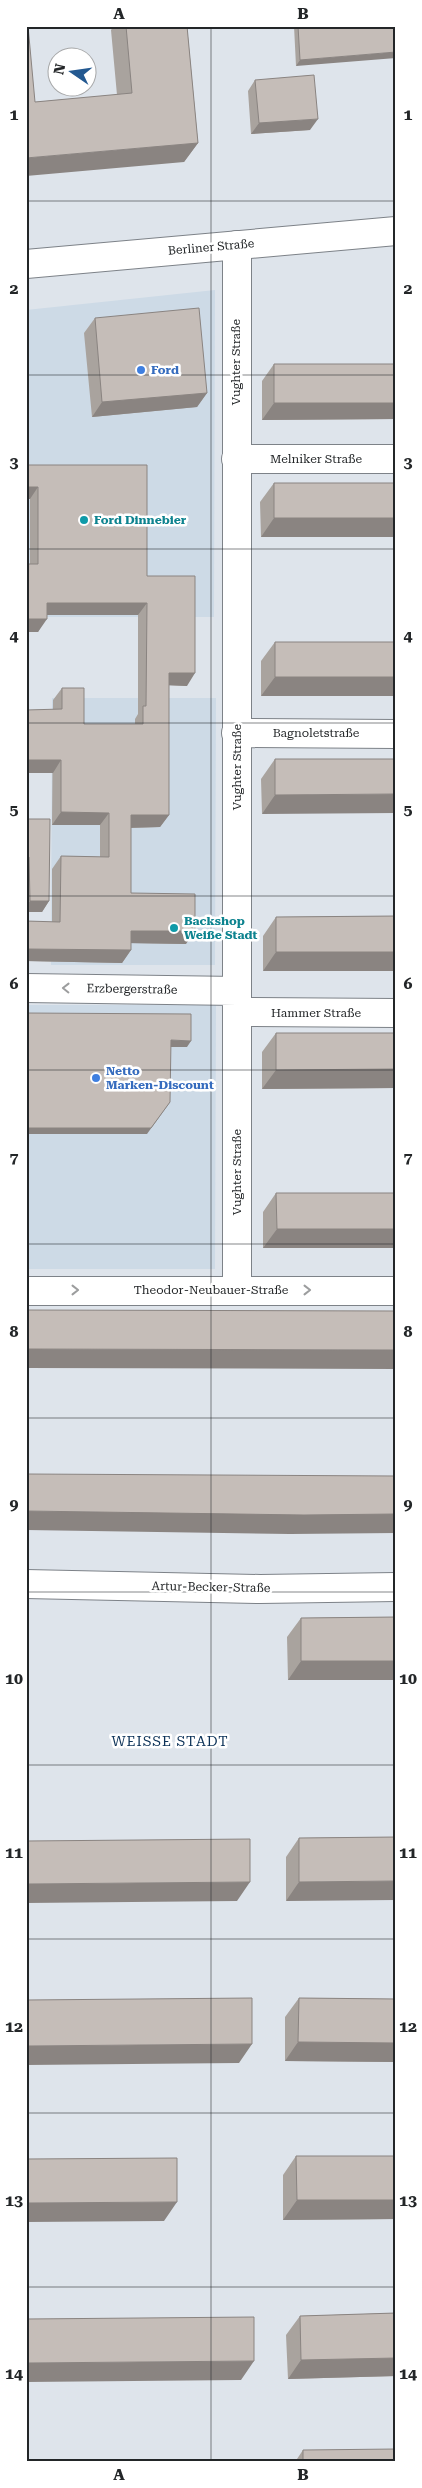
<svg xmlns="http://www.w3.org/2000/svg" width="422" height="2488" font-family="'Roboto Serif',serif">
  <rect width="100%" height="100%" fill="#dee4eb"/>
  <path fill="#cddae6" d="M215,290L214,617H26V310Z
    M52,698H216L215,965H51Z
    M26,1005H216L215,1269H26Z"/>
  <g fill="none" stroke-linecap="round" stroke-linejoin="round">
    <defs>
      <path id="street" d="M237,245V1289
        M236,459H396
        M236,733L396,734
        M26,988L237,991
        M237,1012L396,1013
        M26,1291H396
        M26,1584L260,1589L396,1587"/>
      <path id="secondary" d="M26,264L396,231"/>
    </defs>
    <use href="#street" stroke="#7d8288" stroke-width="30"/>
    <use href="#secondary" stroke="#7d8288" stroke-width="30"/>
    <use href="#street" stroke="#fff" stroke-width="28"/>
    <use href="#secondary" stroke="#fff" stroke-width="28"/>
  </g>
  <path fill="#a9a39e" d="M114,26H187L198,143L184,162L35,102L117,95L111,30Z
    M294,26H396L296,66Z
    M255,80L310,130L251,134L248,91Z
    M95,318L207,393L197,407L92,417L84,333Z
    M274,364H396V419L262,420V381Z
    M26,465L147,576L187,686L169,685V815L160,827L131,828V893L186,944L131,943V950L122,963L26,961V921L52,922V869L61,856L100,857V825H52L53,700L62,688L84,724H135V719L138,714V615H47L38,632H26V564H30V499H26Z
    M274,483H396V537H261L260,502Z
    M275,642H396L261,696V661Z
    M275,759H396L262,814L261,779Z
    M26,819L49,901L42,912H26Z
    M396,916L263,971V936L276,917Z
    M276,1033H396V1088L262,1089V1052Z
    M276,1193H396V1248H263V1212Z
    M396,1617V1680H288L287,1637L301,1618Z
    M396,1837L286,1901V1857L299,1838Z
    M299,1998L396,1999V2062L285,2061V2017Z
    M296,2156H396V2219L283,2220V2175Z
    M396,2313V2376L288,2379L286,2335L300,2316Z
    M303,2450L396,2462H295Z"/>
  <path fill="#8a8481" d="M396,52V58L296,66L300,60Z
    M318,119L310,130L251,134L259,123Z
    M198,143L184,162L26,176V158Z
    M207,393L197,407L92,417L102,402Z
    M274,403H396V419L262,420Z
    M26,487H38L30,499H26Z
    M274,518H396V537H261Z
    M47,603H147L138,615H38Z
    M26,619H47L38,632H26Z
    M169,673H195L187,686L160,685Z
    M275,677H396V696H261Z
    M26,760H61L53,773H26Z
    M396,794V813L262,814L275,795Z
    M61,812L109,813L100,825H52Z
    M131,815H169L160,827L123,828Z
    M30,901H49L42,912H26V906Z
    M131,931H195L186,944L122,943Z
    M26,949L131,950L122,963L26,961Z
    M276,952H396V971H263Z
    M171,1040L191,1041L187,1047H166Z
    M396,1069V1088L262,1089L276,1070Z
    M170,1102L147,1134H26V1128Z
    M277,1229H396V1248H263Z
    M26,1349L396,1350V1369L26,1368Z
    M26,1511L396,1514V1533L290,1534L26,1530Z
    M301,1661H396V1680H288Z
    M396,1881V1900L286,1901L299,1882Z
    M250,1882L237,1901L26,1903V1884Z
    M298,2042L396,2043V2062L285,2061Z
    M252,2044L239,2063L26,2065V2046Z
    M297,2200H396V2219L283,2220Z
    M177,2202L164,2221L26,2222V2203Z
    M396,2358V2376L288,2379L301,2360Z
    M254,2361L241,2380L26,2382V2363Z"/>
  <path fill="#c5bdb8" stroke="#8a8481" d="M26,26H28L35,102L132,93L126,26H187L198,143L26,158Z
    M298,26H396V52L300,60Z
    M314,75L318,119L259,123L255,80Z
    M199,308L207,393L102,402L95,318Z
    M274,364H396V403H274Z
    M26,465H147V576H195V673H169V815H131V893L195,894V931H131V950L26,949V921L60,922L61,856L109,857V813L61,812V760H26V710L62,709V688H84V724H143V706H146L147,603H47V619H26V564H38V487H26Z
    M274,483H396V518H274Z
    M275,642H396V677H275Z
    M275,759H396V794L275,795Z
    M26,819H50L49,901H30L29,857H26Z
    M396,916V952H276V917Z
    M26,1013L191,1014V1041L171,1040L170,1102L151,1128H26Z
    M276,1033H396V1069L276,1070Z
    M276,1193H396V1229H277Z
    M26,1310L396,1311V1350L26,1349Z
    M26,1474L396,1476V1514L304,1515L26,1511Z
    M396,1617V1661H301V1618Z
    M396,1837V1881L299,1882V1838Z
    M250,1839V1882L26,1884V1841Z
    M252,1998V2044L26,2046V2000Z
    M299,1998L396,1999V2043L298,2042Z
    M296,2156H396V2200H297Z
    M177,2158V2202L26,2203V2159Z
    M396,2313V2358L301,2360L300,2316Z
    M254,2317V2361L26,2363V2319Z
    M396,2449V2462H303V2450Z"/>
  <defs><path id="oneway-chevron" d="M-2-3.5L2.5 0L-2 3.5" fill="none" stroke-width="1.6" stroke-linecap="round" stroke-linejoin="round" transform="scale(1.25)"/></defs>
  <g stroke="#9c9d9e">
    <use href="#oneway-chevron" transform="translate(66 988) rotate(-179)"/>
    <use href="#oneway-chevron" transform="translate(75 1290)"/>
    <use href="#oneway-chevron" transform="translate(307 1290)"/>
  </g>
  <path fill="none" stroke="#232628" stroke-width="1" stroke-opacity="0.55" d="M211,26V2462M26,201H396M26,375H396M26,549H396M26,723H396M26,896H396M26,1070H396M26,1244H396M26,1418H396M26,1592H396M26,1765H396M26,1939H396M26,2113H396M26,2287H396"/>
  <g fill="#3f7fe0" stroke="#fff" stroke-width="2">
    <circle cx="141" cy="370" r="5"/>
    <circle cx="96" cy="1078" r="5"/>
  </g>
  <g fill="#0f9aa8" stroke="#fff" stroke-width="2">
    <circle cx="84" cy="520" r="5"/>
    <circle cx="174" cy="928" r="5"/>
  </g>
  <g text-anchor="middle" dominant-baseline="central" stroke-width="5" stroke-linejoin="round" paint-order="stroke">
    <g font-size="12" fill="#232628" stroke="#fff">
      <text transform="translate(211 247) rotate(-5)">Berliner Straße</text>
      <text transform="translate(236 362) rotate(-90)">Vughter Straße</text>
      <text x="316" y="459">Melniker Straße</text>
      <text x="316" y="733">Bagnoletstraße</text>
      <text transform="translate(237 767) rotate(-90)">Vughter Straße</text>
      <text transform="translate(132 989) rotate(1)">Erzbergerstraße</text>
      <text x="316" y="1013">Hammer Straße</text>
      <text transform="translate(237 1172) rotate(-90)">Vughter Straße</text>
      <text x="211" y="1290">Theodor-Neubauer-Straße</text>
      <text transform="translate(211 1587) rotate(1)">Artur-Becker-Straße</text>
    </g>
    <g font-size="12" font-weight="bold" fill="#366cbe" stroke="#fff" text-anchor="start">
      <text x="151" y="370">Ford</text>
      <text x="106" y="1071">Netto<tspan x="106" dy="14">Marken-Discount</tspan></text>
    </g>
    <g font-size="12" font-weight="bold" fill="#0d838f" stroke="#fff" text-anchor="start">
      <text x="94" y="520">Ford Dinnebier</text>
      <text x="184" y="921">Backshop<tspan x="184" dy="14">Weiße Stadt</tspan></text>
    </g>
    <g font-size="14" letter-spacing="1" fill="#0c3258" stroke="#fff">
      <text x="170" y="1741">WEISSE STADT</text>
    </g>
  </g>
  <rect width="422" height="2488" fill="none" stroke="#ffffff" stroke-width="55"/>
  <g transform="translate(72 72) rotate(283)"><circle r="24" fill="#ffffff" stroke="#a7a8a9"/>
  <path d="M0-4L9 19L0 12L-9 19Z" fill="#235991"/>
  <text y="-8" font-size="14" font-weight="bold" text-anchor="middle" fill="#232628">N</text>
  </g>
  <rect x="28" y="28" width="366" height="2432" fill="none" stroke="#232628" stroke-width="2"/>
  <g font-size="16" text-anchor="middle" font-weight="bold" fill="#232628">
    <text x="119" y="19">A</text>
    <text x="303" y="19">B</text>
    <text x="14" y="120">1</text>
    <text x="408" y="120">1</text>
    <text x="14" y="294">2</text>
    <text x="408" y="294">2</text>
    <text x="14" y="468">3</text>
    <text x="408" y="468">3</text>
    <text x="14" y="641">4</text>
    <text x="408" y="641">4</text>
    <text x="14" y="815">5</text>
    <text x="408" y="815">5</text>
    <text x="14" y="989">6</text>
    <text x="408" y="989">6</text>
    <text x="14" y="1163">7</text>
    <text x="408" y="1163">7</text>
    <text x="14" y="1337">8</text>
    <text x="408" y="1337">8</text>
    <text x="14" y="1510">9</text>
    <text x="408" y="1510">9</text>
    <text x="14" y="1684">10</text>
    <text x="408" y="1684">10</text>
    <text x="14" y="1858">11</text>
    <text x="408" y="1858">11</text>
    <text x="14" y="2032">12</text>
    <text x="408" y="2032">12</text>
    <text x="14" y="2206">13</text>
    <text x="408" y="2206">13</text>
    <text x="14" y="2379">14</text>
    <text x="408" y="2379">14</text>
    <text x="119" y="2480">A</text>
    <text x="303" y="2480">B</text>
  </g>
</svg>
